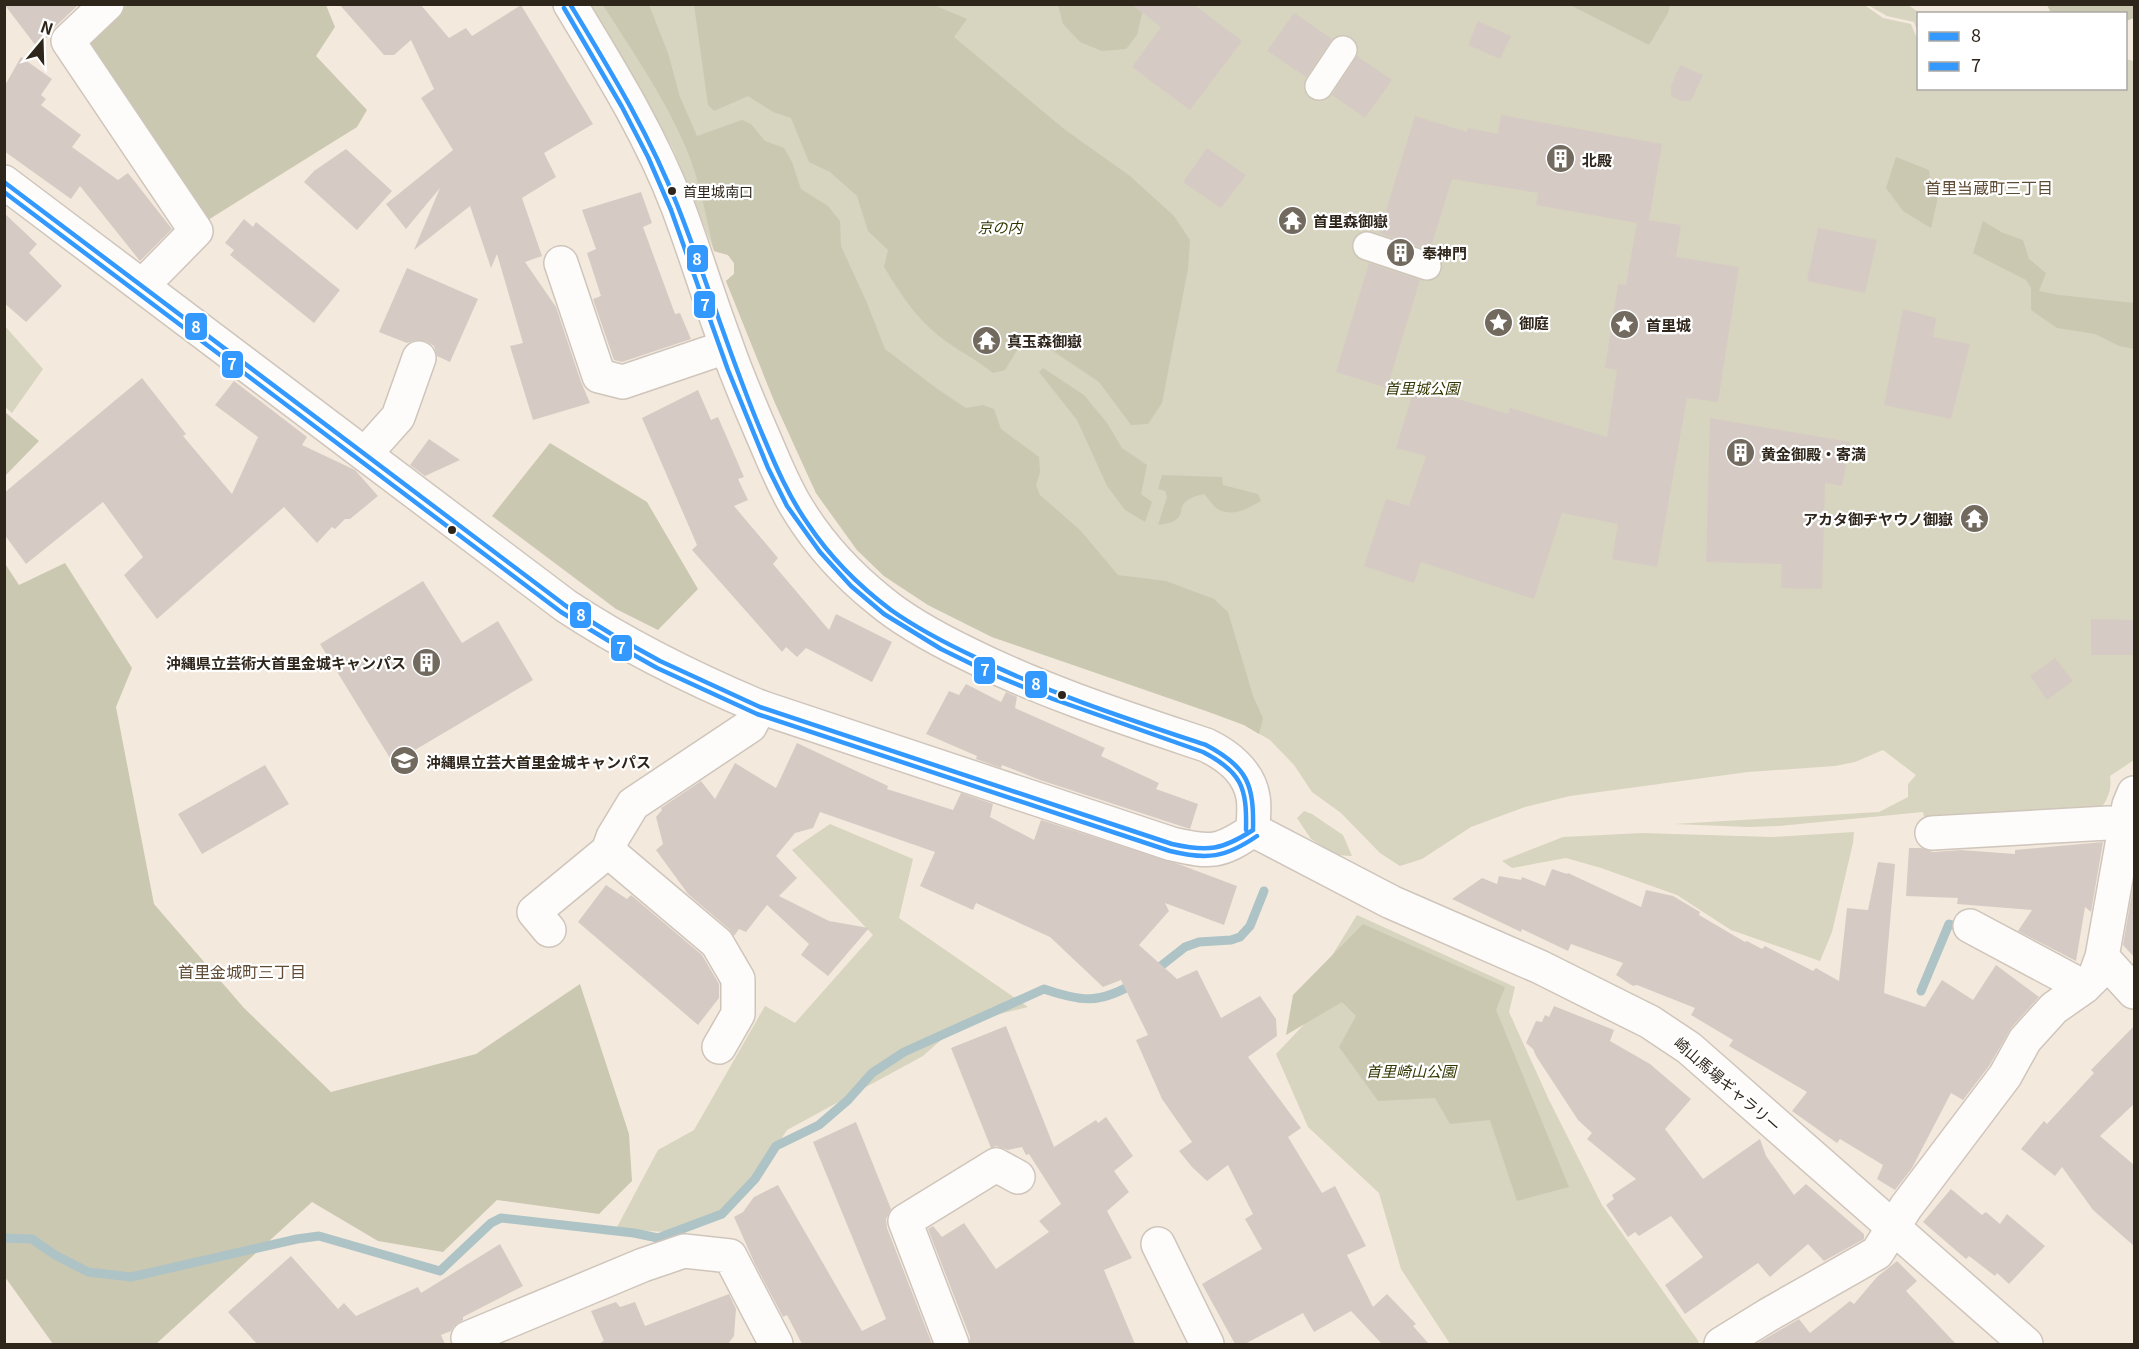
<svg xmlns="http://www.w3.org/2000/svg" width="2139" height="1349" font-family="Georgia,'Noto Sans JP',serif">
  <rect width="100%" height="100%" fill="#f4e9dd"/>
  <path fill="#d7d4bf" d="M1863,4L1883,18L1911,24L1918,41V88H2126V59L2134,61V760L2110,776C2112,789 2108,800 2099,810L1925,821L1923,812L1779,826L1748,827L1674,824L1879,812L1908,797V784L1916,775L1883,750L1855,762L1835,766L1748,772L1570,796L1525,807L1471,827L1422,859L1400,866L1380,853L1341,813L1312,792L1294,765L1270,740L1244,725L1209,712L992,637L928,605L884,576L857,550L816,493L775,403L726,281L734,274V263L728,255L714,251L674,151L635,79L589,5Z
    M1868,5H1908L1920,13L1918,33L1914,22L1887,16Z
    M4,325L43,369L12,413L5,407Z
    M1304,811L1312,814L1343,835L1352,856L1336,855L1311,839L1297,818Z
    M830,824L913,859L899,918L1028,1007L959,1024L923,1056L787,1130L742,1197L683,1233L616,1229L658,1150L694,1130L765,1006L795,1023L873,935L792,850Z
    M1854,832L1853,843L1832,932L1820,961L1731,930L1677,895L1601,868L1566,858L1512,868L1502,861L1563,837L1642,833L1772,837Z
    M1357,915L1515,987L1509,1012L1549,1100L1602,1205L1699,1342L1696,1344H1450L1401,1269L1379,1193L1308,1127L1276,1054L1314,1014L1320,975Z"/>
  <path fill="#cbc8b2" d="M127,5H326L335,27L316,56L367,110L357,127L200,225L79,47Z
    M603,5H649L668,53L680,97L697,136L742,120L751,124L765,141L784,148L792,162L801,189L828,206L840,221L841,246L867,303L885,349L936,388L966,408L983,405L994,409L1001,429L1039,457L1040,472L1036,485L1040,495L1080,530L1118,575L1166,581L1214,599L1228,612L1253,696L1263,718L1259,734L1244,725L1209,712L992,637L928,605L884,576L857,550L816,493L775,403L726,281L734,274V263L728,255L714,251C706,217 700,181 686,148C665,98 632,51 603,5Z
    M934,5L967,19L954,37L1064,129L1130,176L1174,216L1190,240L1188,269L1162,403L1148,424L1131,425L1099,382L1044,345L1024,339L1005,370L993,373C976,359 956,350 939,336C915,317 900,293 884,267L888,250L868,231L857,196L830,172L809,162L791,118L773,112L748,96L714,111L708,105L694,5Z
    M1058,5H1144L1137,35L1126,49L1102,51L1080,42L1063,24Z
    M1570,5H1670L1668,13L1649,45Z
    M2047,5H2134V18L2126,21V14L2051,13Z
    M1896,157L1929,170L1931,184L1938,197L1931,228L1903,211L1886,188Z
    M1983,221L2003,233L2023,240L2029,259L2046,273L2039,291L2059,295L2134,303V349L2119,346L2095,334L2057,328L2031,310V288L2026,280L1973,253Z
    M1043,368L1084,395L1107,423L1122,448L1147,465L1141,494L1152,502L1145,522L1125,510L1107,486L1077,420L1039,372Z
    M5,412L39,441L5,476Z
    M550,443L647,502L698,589L658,630L616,609L492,516Z
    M1162,475L1222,477L1223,485L1258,494L1261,501C1249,508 1232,518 1218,509C1213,506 1208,498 1204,494C1196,496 1187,498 1183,505C1180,510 1182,511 1180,515C1176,523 1165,524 1158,525L1167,497L1165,491L1158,489Z
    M4,562L19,585L65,563L132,668L116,707L154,904L244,1008L331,1092L476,1054L580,984L629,1134L632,1181L599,1214L497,1200L443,1252L378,1241L312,1202L156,1344H53L5,1277Z
    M1363,924L1505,987L1496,1010L1569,1187L1517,1201L1490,1120L1450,1124L1435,1098L1378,1101L1339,1047L1356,1016L1342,1002L1286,1035L1293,995Z"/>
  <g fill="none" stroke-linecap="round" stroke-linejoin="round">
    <path stroke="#adc3c5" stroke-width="9" d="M1152,973L1185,947L1199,942L1231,940L1240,937L1250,926L1264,891
      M1921,991L1949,924L1964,928
      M4,1238L32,1239L55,1255L88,1272L131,1277L297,1239L319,1236L440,1271L491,1223L501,1218L634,1233L658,1238L722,1214L755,1179L776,1146L819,1125L848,1100L872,1073L904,1052L1044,989C1082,1002 1099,1004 1135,983"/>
  </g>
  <path fill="#d6cbc4" d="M4,4H79L55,27L50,35L36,46Z
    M339,4H420L449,38L466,28L472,36L521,5L593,124L544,153L556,177L522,198L542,256L525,262L556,307L581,382L590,403L533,420L510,346L523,343L497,254L491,268L470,206L414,250L440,188L406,229L386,204L453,150L421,98L434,89L411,40L394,55H384Z
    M1131,4H1193L1242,41L1190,110L1132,67L1161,27Z
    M1294,13L1332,39L1306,77L1267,51Z
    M1478,21L1511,36L1500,59L1468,45Z
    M1357,56L1392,80L1365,118L1332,95Z
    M21,57L52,79L41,95L46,99L41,105L81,135L72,147L118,180L128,173L172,229L140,261L80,186L71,199L4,151V87Z
    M1680,65L1703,75L1691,101H1681L1671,96V86Z
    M1501,115L1662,144L1649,220L1681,225L1676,257L1739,267L1718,402L1687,398L1657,567L1612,559L1618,524L1562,513L1534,599L1421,562L1414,583L1364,566L1386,499L1409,506L1426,456L1396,448L1415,386L1508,414L1510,408L1607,437L1617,370L1605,368L1618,284L1626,285L1637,223L1536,205L1538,193L1452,179L1430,250L1379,233L1415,116L1467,132L1468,128L1498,134Z
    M1207,148L1246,175L1221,208L1183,182Z
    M346,149L392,191L357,230L304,182L314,171Z
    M641,192L652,223L643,227L675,314L680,313L691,339L622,362L614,360L593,299L601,296L587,253L596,249L582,210Z
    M4,213L37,244L29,253L62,286L26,322L4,303Z
    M244,219L253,227L256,222L340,290L314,323L230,255L234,250L225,243Z
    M1818,228L1877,240L1865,293L1807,281Z
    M1369,263L1420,280L1387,388L1336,372Z
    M407,268L478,299L450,362L437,356L434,346L426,341L416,340L407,343L379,332Z
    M1903,309L1936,318L1933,337L1970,344L1951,419L1884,405Z
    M142,378L186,434L183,436L232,494L258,437L215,405L234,381L307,437L302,445L355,470L378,496L350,519H345L335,529L332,527L317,543L284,507L157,619L124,575L143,557L103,502L26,564L4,534V493Z
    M698,390L711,420L718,417L744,477L738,479L748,500L734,506L778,558L773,564L829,630L836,614L892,642L872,682L806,648L797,657L786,647L782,652L692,550L697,545L642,418Z
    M1710,418L1850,442L1842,486L1825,483L1822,589L1781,588L1782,564L1706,562Z
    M429,439L460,460L425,476L410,465Z
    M423,581L462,643L498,621L533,680L393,763L320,644Z
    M2091,619L2134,620V655H2091Z
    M2055,658L2073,681L2047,700L2030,676Z
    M966,684L1001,702L1006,692L1017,697L1015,708L1105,748L1101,756L1159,783L1156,789L1198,804L1190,829L1040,780L1002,765L1001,768L976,759L977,756L926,734L949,691L959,695Z
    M797,743L888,786L887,789L953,810L961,793L993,804L990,817L1034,840L1041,820L1181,865L1237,886L1224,925L1165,903L1169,911L1139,945L1177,979L1197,970L1221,1018L1260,996L1276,1019L1277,1036L1248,1057L1301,1128L1288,1137L1322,1193L1335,1186L1366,1246L1347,1255L1373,1307L1387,1294L1416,1324L1413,1326L1429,1344H1382L1351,1311L1314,1332L1303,1313L1245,1344H1235L1202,1284L1262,1249L1245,1219L1253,1214L1228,1165L1207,1181L1192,1167L1179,1151L1192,1142L1162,1099L1136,1040L1148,1035L1121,980L1103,987L1050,937L976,903L973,910L920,886L935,852L820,812L813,828L795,833L776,856L797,878L779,896L829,921L869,928L828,976L801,955L809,944L767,905L746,932L739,929L734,936L729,929L688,894L656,850L663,844L656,817L662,810L661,808L701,781L715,799L735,763L776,788Z
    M265,765L289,804L202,854L178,814Z
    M2103,842L2091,912L2085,907L2076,961L2018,931L2032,910L1957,904L1958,898L1906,896L1909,848H1921L1933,852L1961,850L2015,854V850Z
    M1878,862L1895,864L1884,993L1925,1007L1942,980L1973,1000L1996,965L2039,997L2011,1028L1989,1066L1963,1100L1951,1093L1912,1168L1895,1190L1877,1179L1883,1165L1840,1139L1837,1143L1792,1111L1807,1092L1729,1046L1733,1040L1691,1015L1695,1008L1637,985L1633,986L1616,975L1623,963L1571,944L1568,951L1522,929L1521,932L1452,899L1482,878L1497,884L1499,876L1521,880L1522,877L1545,886L1552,869L1567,874L1568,873L1641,907L1646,890L1673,896L1700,912L1699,915L1745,942L1747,941L1762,949L1765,946L1813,971L1816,968L1839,981L1847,908L1868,910Z
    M2134,881V957L2123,945Z
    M606,885L627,899L631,895L702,955L719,984V998L698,1025L578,922Z
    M1554,1006L1614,1030L1610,1041L1650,1064L1691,1099L1665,1129L1703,1179L1760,1139L1766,1156L1794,1195L1806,1184L1864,1234V1239L1824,1261L1808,1244L1770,1277L1758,1263L1685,1314L1665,1285L1703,1257L1671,1216L1639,1236L1635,1232L1628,1237L1606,1205L1614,1199L1612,1195L1636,1179L1587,1139L1592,1133L1578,1120L1536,1056L1533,1049L1526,1043L1536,1021L1542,1022L1545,1015L1549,1017Z
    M1006,1026L1054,1147L1096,1120L1098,1123L1106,1117L1133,1156L1114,1171L1129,1192L1107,1211L1132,1258L1104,1270L1135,1344H970V1337L928,1229L933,1226L942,1237L964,1223L996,1269L1049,1232L1039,1221L1061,1204L1029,1154L1026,1155L1022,1147L1008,1150L996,1146L991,1148L951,1048Z
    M2134,1026V1104L2100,1136L2134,1165V1246L2093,1210L2062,1167L2055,1176L2021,1149L2044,1121L2047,1124L2094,1073L2091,1070Z
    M856,1122L891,1209L886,1219L887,1228L932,1344H802L787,1315L783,1317L755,1264L734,1217L743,1212L754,1197L778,1185L862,1331L886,1319L813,1142Z
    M1951,1189L1982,1215L1986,1212L2000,1224L2007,1214L2045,1246L2009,1284L1997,1273L1995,1276L1969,1256L1966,1259L1923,1222Z
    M500,1244L523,1286L463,1317V1320L454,1326L451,1331L441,1335L445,1344H257L228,1312L291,1256L338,1309L344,1303L356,1316L418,1287L421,1293Z
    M1897,1261L1917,1281L1906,1291L1956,1344H1756L1799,1319L1810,1333L1850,1301L1854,1304L1877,1277Z
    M729,1294L736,1309L734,1336L728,1344H602L601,1342L604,1341L591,1311L616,1302L620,1307L635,1302L645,1326Z"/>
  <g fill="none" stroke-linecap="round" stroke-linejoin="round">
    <defs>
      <path id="pedestrian" d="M1319,86L1343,50
        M1367,246L1427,266"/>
      <path id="minor" d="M107,4L68,41L196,231L142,286
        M561,263L599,376L623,382L726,347
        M365,454L398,417L419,358
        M1932,833L2108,823L2126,824
        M1970,926L2084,987
        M549,930L534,912L608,851
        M2102,957L2134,992
        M719,1047L738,1014V979L717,943L608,851L613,837L633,804L750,726L760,707
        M1158,1244L1207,1344
        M468,1338L643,1265L684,1251L730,1256L776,1344
        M952,1344L905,1221L996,1165L1018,1177
        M1721,1344L1768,1315L1877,1253L1906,1207L2005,1076L2025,1040L2054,1008L2084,987L2095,976L2102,957L2129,805L2134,793"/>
      <path id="tertiary" d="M570,4C610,70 650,134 678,207C695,252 709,299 726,344C737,376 750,406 763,436C774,461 784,488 799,511C820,545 848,575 879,600C905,622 937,639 968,654C1044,692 1125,718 1206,745C1227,755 1249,772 1253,797C1255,807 1253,820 1253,830
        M4,182L566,606C628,647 691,678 760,707L1172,844C1211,853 1220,853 1253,830
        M1253,830L1391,902L1540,967L1650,1022L1689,1048L2026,1344"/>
    </defs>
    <use href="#pedestrian" stroke="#cfc5bb" stroke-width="30"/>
    <use href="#minor" stroke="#cfc5bb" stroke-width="36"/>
    <use href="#tertiary" stroke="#cfc5bb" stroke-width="36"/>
    <use href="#pedestrian" stroke="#fdfcfa" stroke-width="27"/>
    <use href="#minor" stroke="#fdfcfa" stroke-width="33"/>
    <use href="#tertiary" stroke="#fdfcfa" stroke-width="33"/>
    <defs>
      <path id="bus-1" d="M570,4C610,70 650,135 678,207C708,283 731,361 763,436C776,467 789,497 808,524C830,557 859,586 891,610C918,629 947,644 977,658C1051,694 1128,719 1206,745C1248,767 1254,785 1253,830
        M4,182L566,606L613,635L660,661L760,707L1172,844C1208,852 1222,850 1253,830"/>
      <path id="bus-2" d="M564,8L622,107L648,157L671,210L728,370L768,468L787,506L820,552L851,586L884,614L941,649L994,675L1053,699L1203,752C1242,772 1247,788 1246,830
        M4,192L561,612L609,641L657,668L757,714L1170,851C1207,860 1225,858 1257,836"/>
    </defs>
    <use href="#bus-1" stroke="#fff" stroke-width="9"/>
    <use href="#bus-2" stroke="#fff" stroke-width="9"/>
    <use href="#bus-1" stroke="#39f" stroke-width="4.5"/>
    <use href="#bus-2" stroke="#39f" stroke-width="4.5"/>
  </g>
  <defs>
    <symbol id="building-disc" viewBox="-11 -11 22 22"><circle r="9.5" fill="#736a5f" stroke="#fff"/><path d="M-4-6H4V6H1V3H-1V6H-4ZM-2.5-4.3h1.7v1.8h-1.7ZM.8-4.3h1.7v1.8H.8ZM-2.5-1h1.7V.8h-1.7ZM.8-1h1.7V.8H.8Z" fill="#fff"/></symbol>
    <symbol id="temple-disc" viewBox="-11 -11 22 22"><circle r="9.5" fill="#736a5f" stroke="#fff"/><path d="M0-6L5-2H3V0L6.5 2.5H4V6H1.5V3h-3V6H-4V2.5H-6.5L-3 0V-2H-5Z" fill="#fff"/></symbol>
    <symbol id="sight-disc" viewBox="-11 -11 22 22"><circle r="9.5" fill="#736a5f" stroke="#fff"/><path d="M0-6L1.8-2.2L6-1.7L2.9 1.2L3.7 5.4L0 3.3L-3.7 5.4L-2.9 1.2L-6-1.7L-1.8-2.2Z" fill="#fff"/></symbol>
    <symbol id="university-disc" viewBox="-11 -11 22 22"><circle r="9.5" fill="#736a5f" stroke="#fff"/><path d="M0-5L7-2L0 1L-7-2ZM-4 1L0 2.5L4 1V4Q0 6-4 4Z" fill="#fff"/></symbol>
  </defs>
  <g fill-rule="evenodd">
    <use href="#building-disc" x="1544" y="142" width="33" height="33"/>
    <use href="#temple-disc" x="1276" y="204" width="33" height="33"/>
    <use href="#building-disc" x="1384" y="236" width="33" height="33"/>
    <use href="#sight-disc" x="1482" y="306" width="33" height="33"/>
    <use href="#sight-disc" x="1608" y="308" width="33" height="33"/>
    <use href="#temple-disc" x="970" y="324" width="33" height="33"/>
    <use href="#building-disc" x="1724" y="436" width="33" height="33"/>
    <use href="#temple-disc" x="1958" y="502" width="33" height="33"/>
    <use href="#building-disc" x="410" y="646" width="33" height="33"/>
    <use href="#university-disc" x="388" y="744" width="33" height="33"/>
  </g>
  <g fill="#2e251b" stroke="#fff" stroke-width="2">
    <circle cx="672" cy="191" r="5"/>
    <circle cx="452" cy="530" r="5"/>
    <circle cx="1062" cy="695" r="5"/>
  </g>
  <g text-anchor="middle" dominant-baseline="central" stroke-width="4.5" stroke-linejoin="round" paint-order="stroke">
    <g font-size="14" fill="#2e251b" stroke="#fff" text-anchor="start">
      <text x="683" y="191">首里城南口</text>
    </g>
    <g font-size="15" font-weight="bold" fill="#2e251b" stroke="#fff" text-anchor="start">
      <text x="1582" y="159">北殿</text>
      <text x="1313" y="220">首里森御嶽</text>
      <text x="1422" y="252">奉神門</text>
      <text x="1519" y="322">御庭</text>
      <text x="1646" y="324">首里城</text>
      <text x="1007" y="340">真玉森御嶽</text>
      <text x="1761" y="453">黄金御殿・寄満</text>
      <text x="1953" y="518" text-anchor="end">アカタ御ヂヤウノ御嶽</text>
      <text x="406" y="662" text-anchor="end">沖縄県立芸術大首里金城キャンパス</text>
      <text x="426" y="761">沖縄県立芸大首里金城キャンパス</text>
    </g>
    <g font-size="15" font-style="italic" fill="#333500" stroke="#fff">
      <text x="1000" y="226">京の内</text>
      <text x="1422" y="387">首里城公園</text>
      <text x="1411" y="1070">首里崎山公園</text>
    </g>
    <g font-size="15" fill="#2e251b" stroke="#fff">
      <text transform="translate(1728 1084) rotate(41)">崎山馬場ギャラリー</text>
    </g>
    <g font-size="16" fill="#5f4a34" stroke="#fff">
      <text x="1989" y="187">首里当蔵町三丁目</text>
      <text x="242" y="971">首里金城町三丁目</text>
    </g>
  </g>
  <g stroke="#fff" stroke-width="2">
    <rect x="686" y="244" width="23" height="29" rx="6" fill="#39f"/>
    <rect x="693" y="290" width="23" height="29" rx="6" fill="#39f"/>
    <rect x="184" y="312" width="24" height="29" rx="6" fill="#39f"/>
    <rect x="221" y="350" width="23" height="29" rx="6" fill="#39f"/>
    <rect x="569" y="601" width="23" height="28" rx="6" fill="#39f"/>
    <rect x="610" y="634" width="23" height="28" rx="6" fill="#39f"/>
    <rect x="973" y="656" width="23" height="29" rx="6" fill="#39f"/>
    <rect x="1024" y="670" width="24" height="29" rx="6" fill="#39f"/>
  </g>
  <g font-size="16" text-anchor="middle" font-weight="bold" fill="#fff">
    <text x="697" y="265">8</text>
    <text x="705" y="311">7</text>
    <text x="196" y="333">8</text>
    <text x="232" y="370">7</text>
    <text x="581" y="621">8</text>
    <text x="621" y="654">7</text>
    <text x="985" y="676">7</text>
    <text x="1036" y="690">8</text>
  </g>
  <rect width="2139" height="1349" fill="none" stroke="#2e251b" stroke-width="12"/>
  <rect x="1917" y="12" width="210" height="78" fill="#ffffff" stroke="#aba8a4" stroke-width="1.5"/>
  <rect x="1929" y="32" width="30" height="9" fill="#3399ff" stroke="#aba8a4" stroke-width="1.5"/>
  <text x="1971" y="42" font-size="18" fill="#2e251b">8</text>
  <rect x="1929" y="62" width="30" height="9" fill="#3399ff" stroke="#aba8a4" stroke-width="1.5"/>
  <text x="1971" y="72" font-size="18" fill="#2e251b">7</text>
  <g transform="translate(42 42) rotate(19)" stroke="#ffffff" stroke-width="4.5" paint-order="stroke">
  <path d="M0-4.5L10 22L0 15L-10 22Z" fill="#2e251b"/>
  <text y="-9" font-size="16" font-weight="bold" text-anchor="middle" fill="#2e251b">N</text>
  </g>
</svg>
